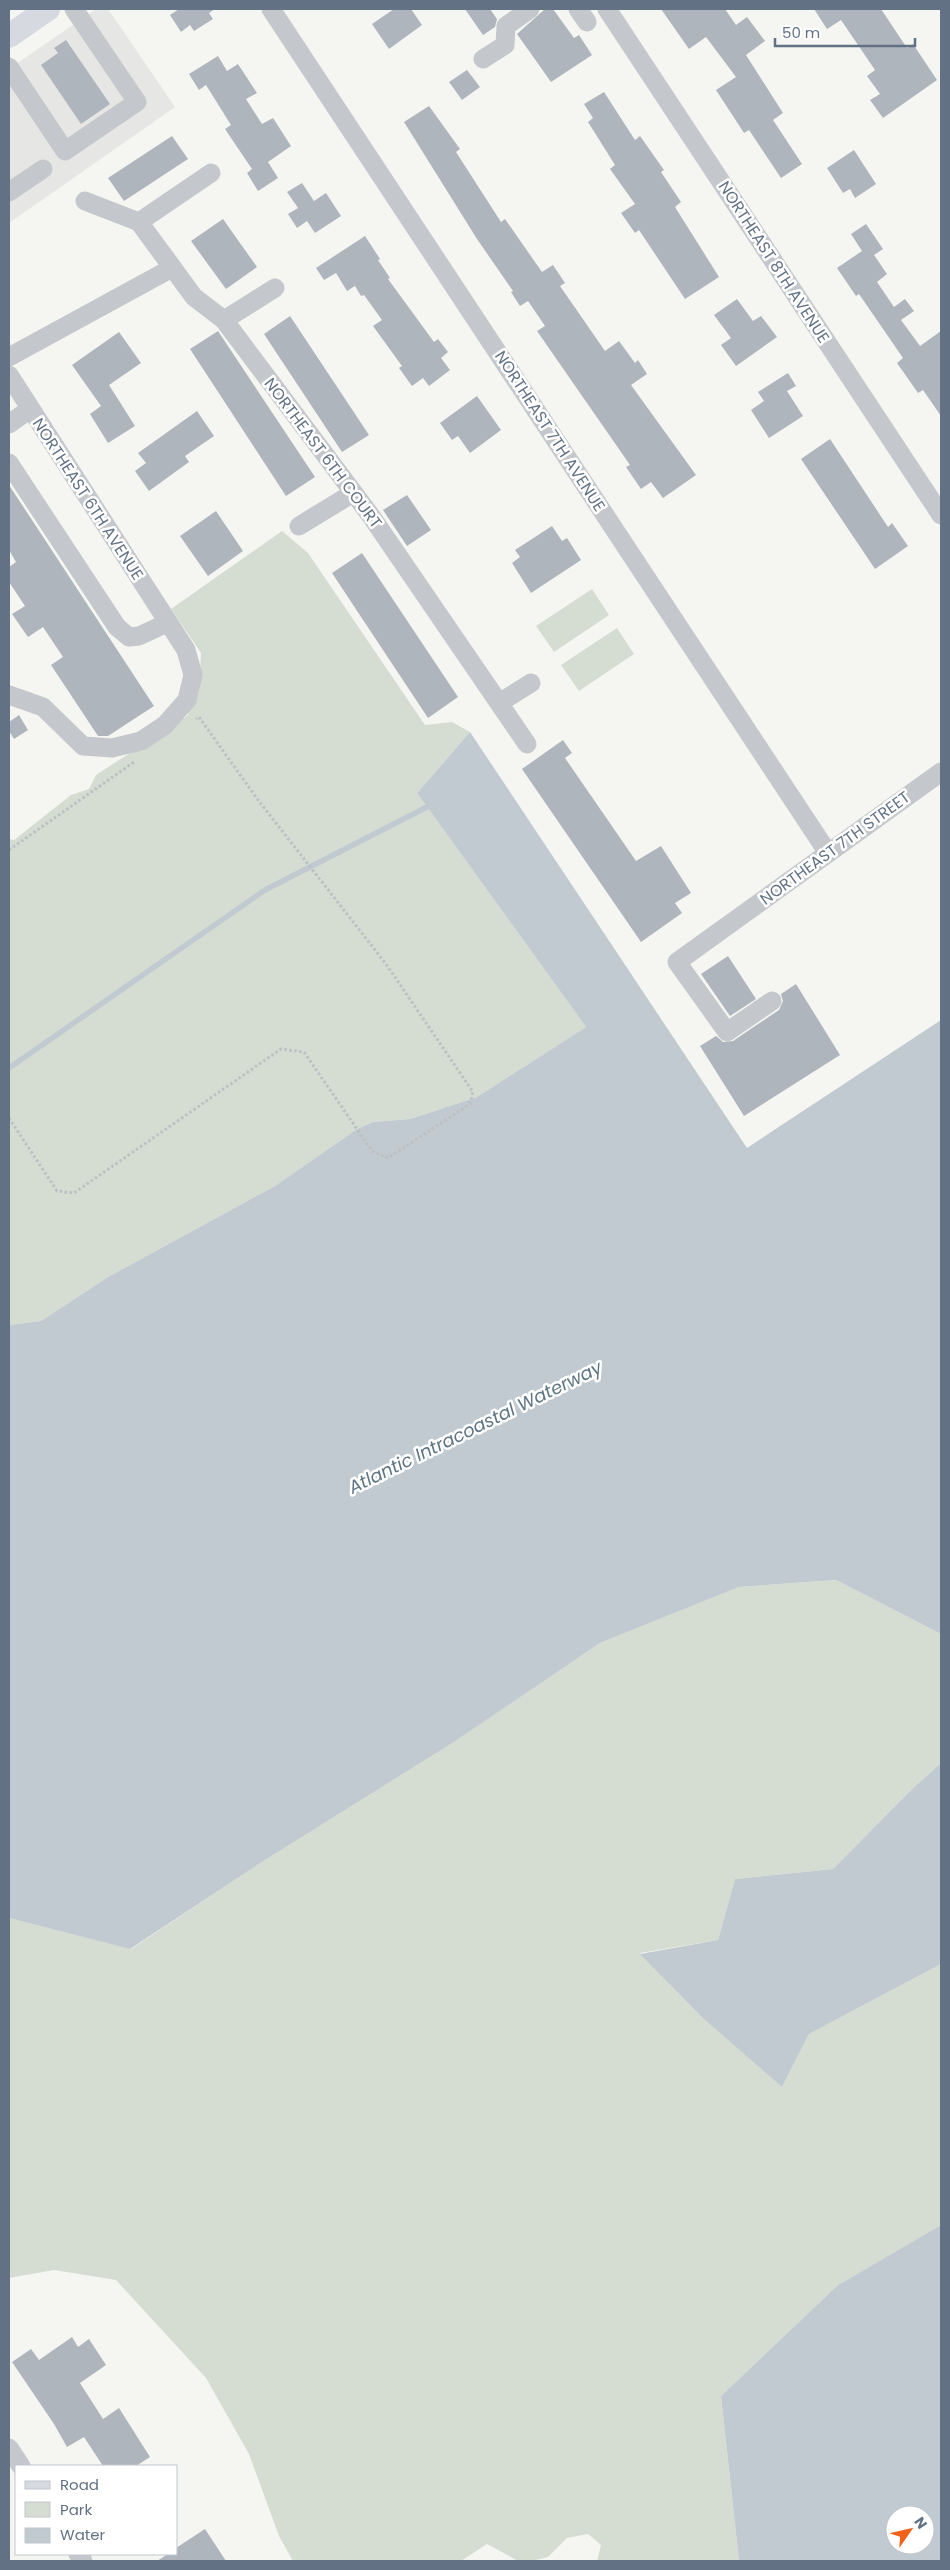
<svg xmlns="http://www.w3.org/2000/svg" width="950" height="2570" font-family="Poppins,sans-serif">
  <rect width="100%" height="100%" fill="#f5f6f1"/>
  <path fill="#e6e6e5" d="M96,9H108L175,107L9,223V69Z"/>
  <path fill="#d5ddd2" d="M282,531L308,553L425,725L452,722L470,732L417,793L586,1027L477,1097L410,1119L373,1122L357,1129L275,1186L108,1277L41,1321L9,1325V839L14,840L71,795L89,789L96,775L187,716L199,692L201,653L171,609Z
    M592,589L609,615L554,652L536,626Z
    M617,628L634,654L579,691L561,665Z
    M836,1580L941,1634V1763L912,1789L833,1869L735,1879L718,1940L640,1953L782,2087L809,2034L941,1964V2225L838,2285L721,2396L739,2561H597L601,2545L588,2534L567,2538L548,2557L532,2561H518L487,2544L461,2561H293L279,2536L249,2454L206,2378L116,2280L54,2270L9,2278V1918L131,1949L262,1862L454,1742L600,1643L739,1587Z"/>
  <path fill="#c0cad0" fill-rule="evenodd" d="M470,732L747,1148L941,1020V1634L836,1580L739,1587L600,1643L454,1742L262,1862L130,1949L9,1918V1325L41,1321L108,1277L275,1186L357,1129L373,1122L410,1119L477,1097L586,1027L417,793Z
    M941,1763V1964L809,2034L782,2087L704,2019L640,1954L718,1940L735,1879L833,1869L912,1789Z
    M941,2225V2561H739L721,2396L838,2285ZM895,2515H925V2545H895Z"/>
  <g fill="none" stroke-linecap="round" stroke-linejoin="round">
    <path stroke="#c0cad0" stroke-width="5.5" d="M9,1068L265,890L427,807"/>
  </g>
  <path fill="#afb5bc" d="M179,9H215L209,13L213,19L194,31L190,25L181,32L170,15Z
    M394,9H411L422,25L389,49L372,24Z
    M465,9H490L497,19L495,27L483,35Z
    M545,9H553L574,38L579,35L592,55L551,82L517,34Z
    M661,9H725L736,25L747,17L765,41L746,55L783,113L773,120L802,164L781,178L749,130L744,133L716,90L736,77L706,37L689,49Z
    M814,9H881L907,48L913,44L937,80L883,118L870,100L880,94L867,76L875,70L841,20L827,29Z
    M66,40L110,104L81,124L41,65L58,53L54,48Z
    M218,56L227,71L238,64L257,93L246,99L262,124L273,118L291,146L268,162L278,178L258,191L247,173L252,169L225,129L231,125L206,85L199,90L189,74Z
    M467,70L480,87L462,100L449,82Z
    M604,92L635,140L640,136L664,170L661,172L681,202L675,207L719,277L685,299L639,230L635,233L621,213L635,204L610,169L615,165L588,122L593,118L584,104Z
    M429,106L460,149L456,152L501,222L505,219L542,272L553,265L565,283L560,286L605,351L619,341L635,363L638,360L647,374L631,385L696,475L663,498L651,482L641,489L626,467L630,465L537,331L545,326L528,301L520,306L511,292L513,291L477,239L404,122Z
    M172,136L188,159L124,201L108,178Z
    M854,150L876,184L855,198L850,189L843,193L827,168Z
    M302,183L314,201L326,193L341,216L315,233L307,221L297,228L288,214L298,208L287,192Z
    M223,219L257,267L226,289L191,241Z
    M866,224L883,249L874,255L887,274L877,282L894,307L905,299L914,311L901,320L920,346L941,331V416L923,390L918,393L897,363L903,358L859,294L856,296L837,268L862,251L851,234Z
    M365,236L380,259L378,260L390,278L388,279L434,342L438,339L448,352L441,358L450,370L429,386L423,378L412,386L399,368L402,366L373,326L382,320L364,295L361,296L355,286L347,291L336,273L324,280L316,268Z
    M737,299L753,321L761,316L777,337L736,366L721,345L731,338L714,315Z
    M290,316L369,435L342,452L264,334Z
    M218,331L315,477L286,496L190,349Z
    M119,332L141,363L109,385L135,426L108,443L90,414L101,406L72,365Z
    M788,373L796,386L787,391L803,416L769,438L751,410L764,401L758,392Z
    M477,396L501,430L470,453L458,436L452,440L440,423Z
    M197,411L214,436L185,456L189,462L149,491L135,471L146,463L138,453Z
    M830,439L888,527L892,523L908,546L875,569L801,459Z
    M9,485L154,706L108,736H98L51,665L63,657L43,627L28,637L12,614L25,606L9,582V567L16,562L9,550Z
    M407,495L431,530L407,546L383,510Z
    M216,511L243,551L208,576L180,536Z
    M552,526L562,541L567,538L581,560L531,593L512,563L520,557L515,550Z
    M362,553L458,697L428,718L332,573Z
    M19,715L28,730L14,739L9,731V722Z
    M563,740L572,753L565,758L636,861L661,846L691,893L675,903L682,913L641,942L522,769Z
    M728,956L756,999L730,1016L701,974Z
    M796,984L840,1055L744,1116L700,1046L716,1036L723,1042L733,1041L779,1010L783,1001L781,994Z
    M72,2337L78,2347L89,2339L106,2365L80,2383L103,2419L119,2408L150,2457L136,2466H103L84,2437L67,2447L54,2424L12,2362L31,2349L39,2360Z
    M205,2529L226,2561H157L168,2554H176V2548Z"/>
  <g fill="none" stroke-linecap="round" stroke-linejoin="round">
    <path stroke="#bebfc2" stroke-width="3" stroke-dasharray="2.5 2.5" stroke-linecap="butt" d="M9,850L134,762
      M9,1118L57,1191L74,1193L281,1049L304,1052L372,1151L388,1158L470,1104L473,1092L386,964L258,800L199,717L196,719"/>
    <path stroke="#c4c7cb" stroke-width="19" d="M271,9L828,853
      M578,9L587,22
      M607,9L941,515
      M483,59L505,45L506,26L530,9
      M9,67L65,151L137,102L74,9
      M9,192L43,169
      M85,201L139,222L194,297L224,320L371,516L527,744
      M139,222L211,173
      M224,320L275,288
      M9,357L172,268
      M9,375L186,650L193,675L187,700L165,725L141,741L112,748L83,746L43,707L9,695
      M9,424L30,409
      M9,463L117,627L129,637L139,636L167,623
      M299,526L353,493
      M499,703L531,683
      M772,1001L727,1032L677,962L941,772
      M9,2448L21,2466
      M78,2554L83,2561"/>
    <path stroke="#d6d9df" stroke-width="24" d="M9,36L48,9"/>
  </g>
  <g text-anchor="middle" dominant-baseline="central" stroke-width="5" stroke-linejoin="round" paint-order="stroke">
    <g font-size="16" fill="#627184" stroke="#fff">
      <text transform="translate(774 262) rotate(57)">NORTHEAST 8TH AVENUE</text>
      <text transform="translate(550 431) rotate(57)">NORTHEAST 7TH AVENUE</text>
      <text transform="translate(323 453) rotate(53)">NORTHEAST 6TH COURT</text>
      <text transform="translate(88 499) rotate(57)">NORTHEAST 6TH AVENUE</text>
      <text transform="translate(835 848) rotate(-36)">NORTHEAST 7TH STREET</text>
    </g>
    <g font-size="18" font-style="italic" fill="#5e7482" stroke="#fff">
      <text transform="translate(475 1427) rotate(-26)">Atlantic Intracoastal Waterway</text>
    </g>
  </g>
  <rect width="950" height="2570" fill="none" stroke="#627184" stroke-width="20"/>
  <rect x="15" y="2465" width="162" height="90" fill="#ffffff" stroke="#c0c6ce"/>
  <rect x="25" y="2481" width="25" height="8" fill="#d6d9df" stroke="#c0c6ce"/>
  <text x="60" y="2490" font-size="15" fill="#627184">Road</text>
  <rect x="25" y="2502" width="25" height="15" fill="#d5ddd2" stroke="#c0c6ce"/>
  <text x="60" y="2515" font-size="15" fill="#627184">Park</text>
  <rect x="25" y="2528" width="25" height="15" fill="#c0cad0" stroke="#c0c6ce"/>
  <text x="60" y="2540" font-size="15" fill="#627184">Water</text>
  <g transform="translate(910 2530) rotate(56)"><circle r="24" fill="#ffffff" stroke="#c0c6ce"/>
  <path d="M0-4L9 19L0 12L-9 19Z" fill="#ee6219"/>
  <text y="-8" font-size="14" font-weight="bold" text-anchor="middle" fill="#627184">N</text>
  </g>
  <path d="M775 38v8h140v-8" fill="none" stroke="#627184" stroke-width="2.5"/>
  <text x="782" y="38" font-size="15" fill="#627184" stroke="#ffffff" stroke-width="4" paint-order="stroke">50 m</text>
</svg>
